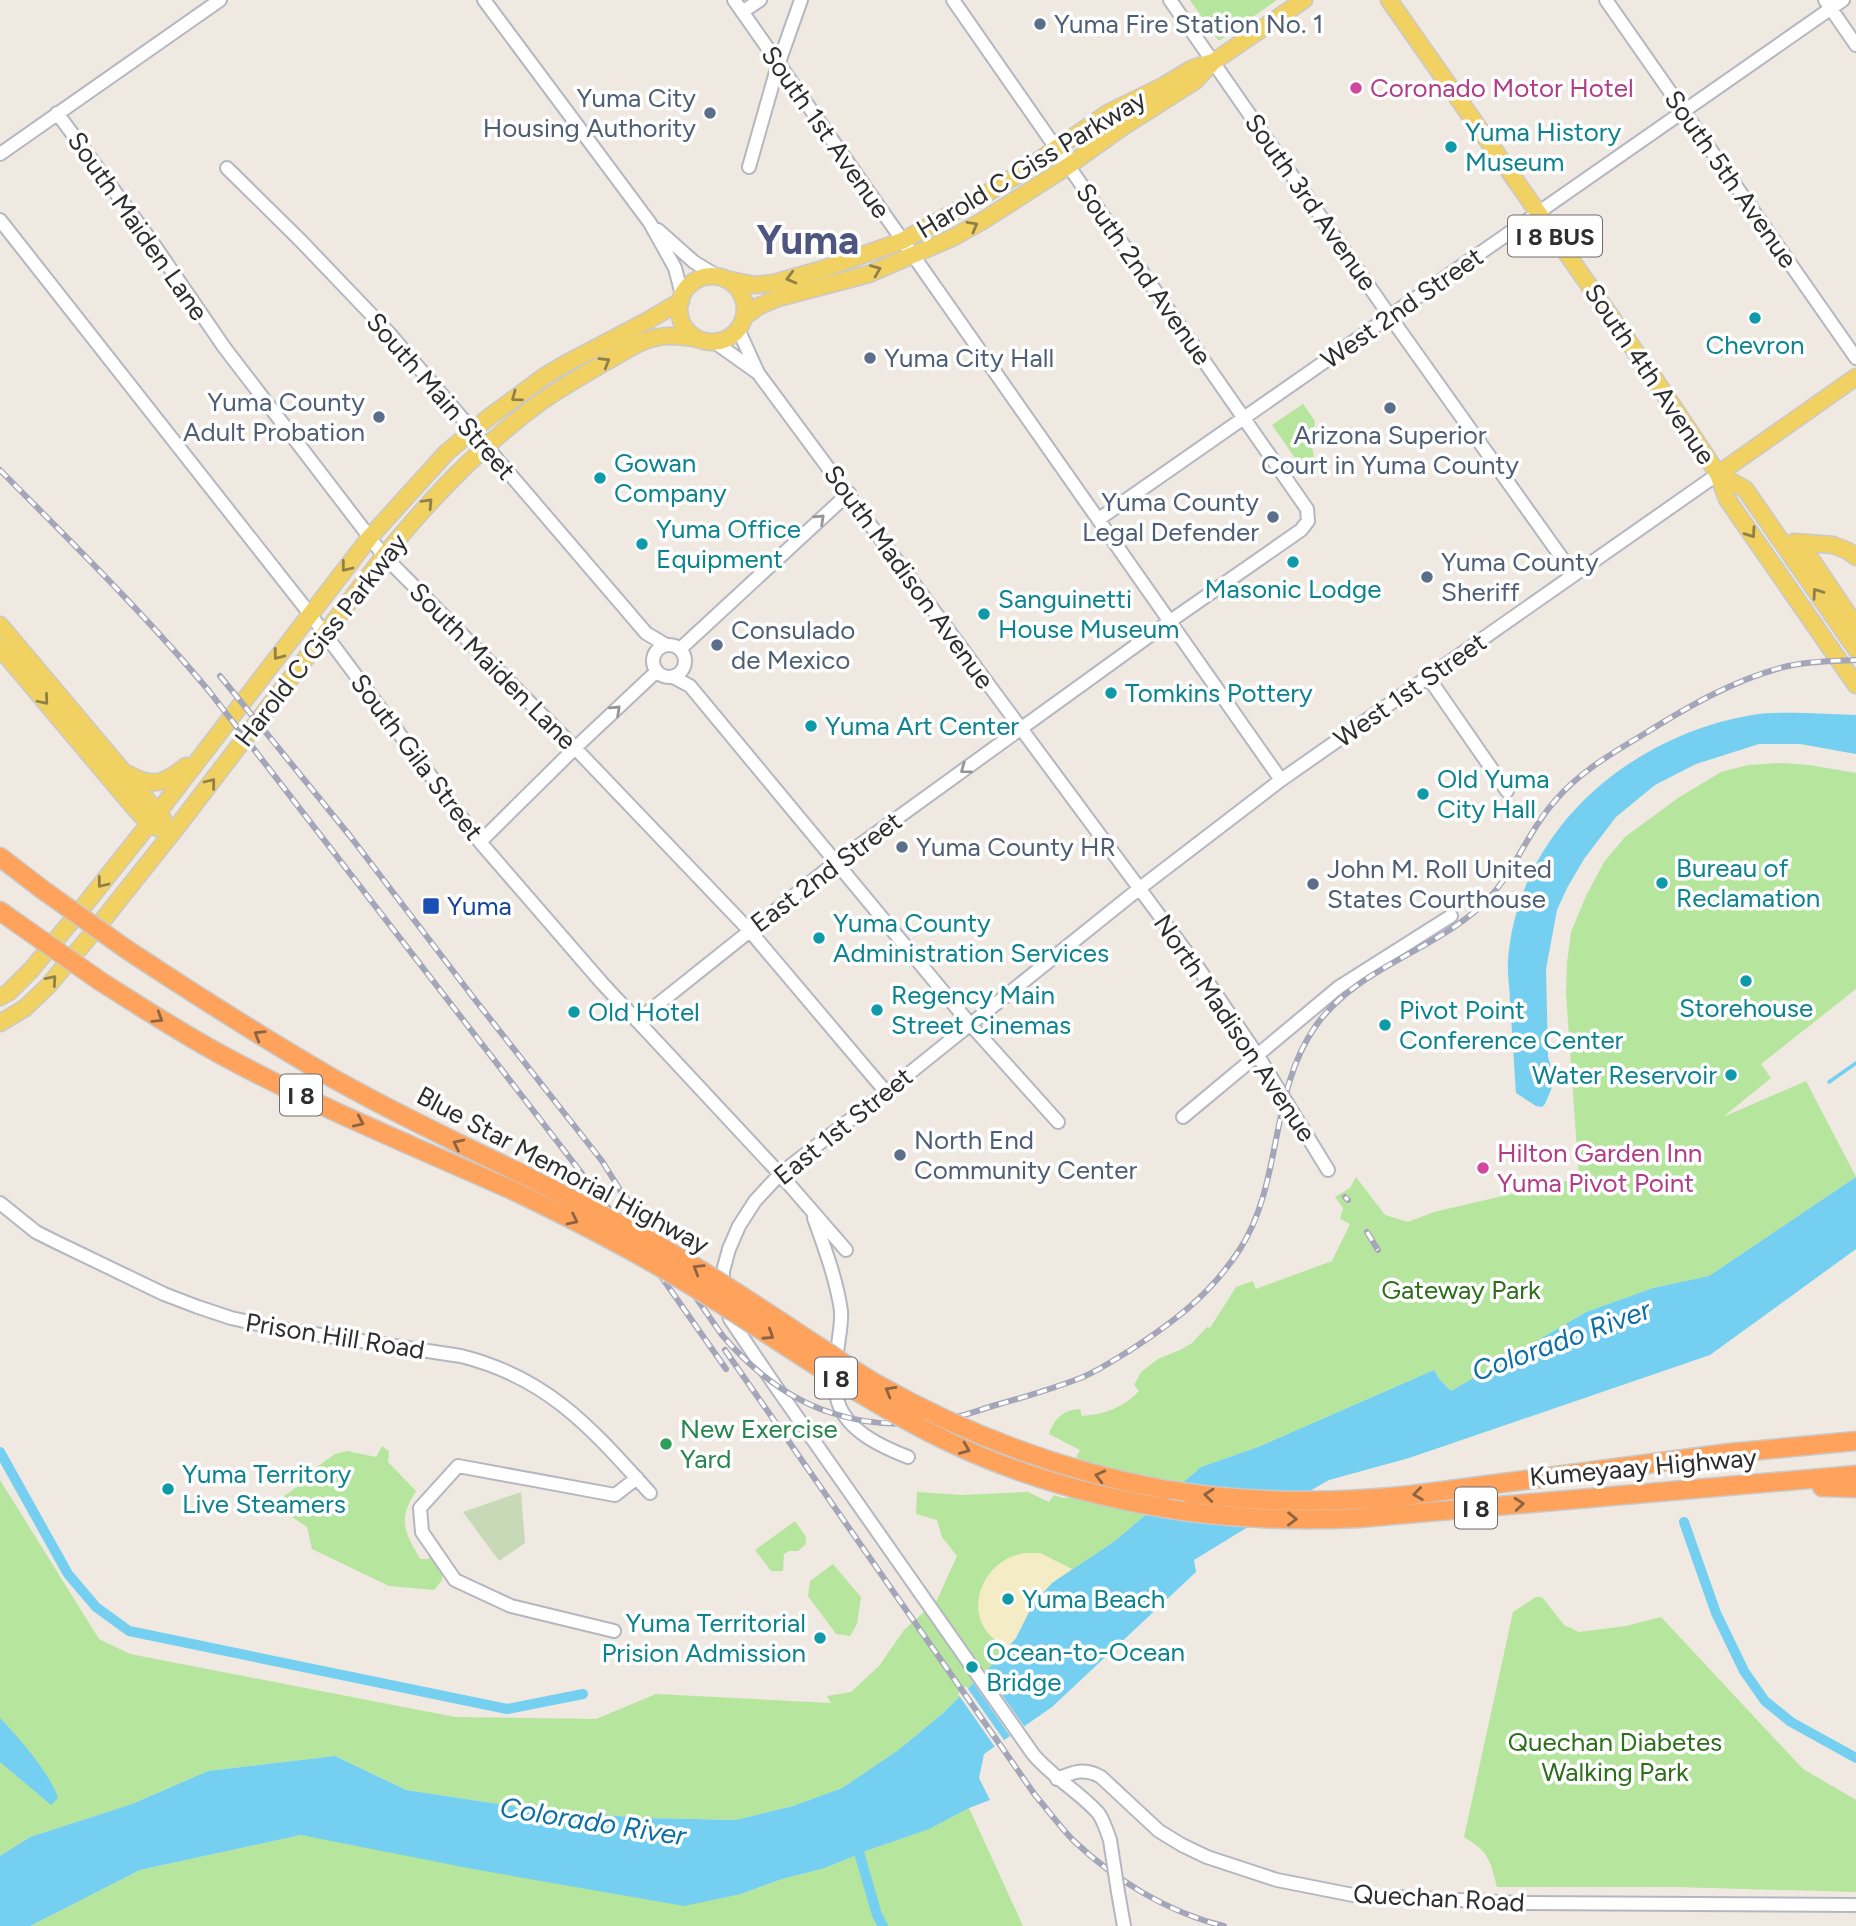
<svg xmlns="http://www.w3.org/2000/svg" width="1856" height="1926" font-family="Figtree,sans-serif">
  <rect width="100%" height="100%" fill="#efe9e1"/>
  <path fill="#b6e59e" d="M1190,0H1277L1220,40H1218Z
    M1303,404L1315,421C1312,440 1309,455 1321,470L1309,478L1272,425Z
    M1782,763L1809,765L1856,773V989L1761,1064L1771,1078L1723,1117L1806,1081L1856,1177L1709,1276L1653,1288L1586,1312L1451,1391L1440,1380L1434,1370L1258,1447L1201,1467L1115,1541L1052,1583L999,1658L942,1714L897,1751L842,1788L793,1806L736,1820L647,1818L544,1811L406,1790L335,1756L208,1771L132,1804L30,1837L0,1856V1480L99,1639L130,1654L455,1717L596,1719L656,1694L831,1703L827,1696L851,1692L879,1666L904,1630L937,1600L957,1556L942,1537L937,1520L916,1514L917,1492L961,1495L1028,1492L1049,1502L1054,1495C1058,1496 1061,1498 1065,1498C1081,1497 1089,1481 1088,1468L1076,1457L1080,1450L1049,1434C1055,1418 1063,1410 1080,1409L1082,1416C1105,1414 1123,1408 1139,1391L1134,1385L1141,1372L1158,1359L1180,1350L1192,1343L1207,1327L1210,1328L1236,1287L1253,1281L1256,1289L1332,1261L1350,1224L1340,1219L1343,1208L1335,1197L1350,1188L1356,1177L1385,1215L1408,1222L1434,1212L1579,1178L1566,994L1567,963L1571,932L1586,896L1604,862L1625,837L1678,798L1721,772L1748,765Z
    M382,1446L389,1451L388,1462L416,1491C397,1520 405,1532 420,1559H428L434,1553L443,1565L442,1580L434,1590L389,1586L312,1549L307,1527L280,1509L281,1498L303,1483L307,1474L335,1454L347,1451L376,1457Z
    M795,1521L806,1537L805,1545L798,1551H789L784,1554L783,1571H771L755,1550Z
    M833,1564L861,1597L857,1624L850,1636L836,1634L808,1596L810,1581Z
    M1536,1597H1542L1564,1625L1579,1632L1626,1626L1661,1617L1803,1769L1856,1800V1892L1677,1887H1497C1490,1860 1489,1852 1464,1837L1513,1612Z
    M969,1808L1023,1926H30L140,1870L301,1835L741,1894L782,1879L825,1868L866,1851L928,1829Z"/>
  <path fill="#f3ecc5" d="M1025,1553H1040L1072,1569L1052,1583L1008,1647C958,1627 976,1560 1025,1553Z"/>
  <path fill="#c8d9b8" d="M521,1492L525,1543L499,1561L463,1512Z"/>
  <path fill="#75cff0" d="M1805,713L1856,715V754L1800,744H1759L1696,764L1655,785L1616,817L1584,859L1567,888L1557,910L1546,969L1548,1057L1555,1080L1545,1104L1542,1107L1536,1106L1516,1093C1514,1062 1512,1032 1510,1002C1510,989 1507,974 1508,960C1518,830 1629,736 1752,715C1769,712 1788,713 1805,713Z
    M1856,1177V1249L1710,1355L1409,1458L1329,1480L1261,1519L1194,1560L1196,1572L1052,1707L984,1754L979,1778L990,1800L969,1808L929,1829L866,1851L825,1868L782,1879L741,1894L684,1906L473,1869L301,1835L140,1870L30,1926H0V1856L30,1837L132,1804L208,1771L335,1756L406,1790L544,1811L647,1818L736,1820L793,1806L842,1788L897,1751L942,1714L999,1658L1016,1638L1033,1604L1052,1583L1115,1541L1201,1467L1258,1447L1434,1370L1440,1380L1451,1391L1586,1312L1653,1288L1709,1276Z
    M0,1718C19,1738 50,1773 58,1798L51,1805L0,1762Z"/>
  <path fill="#efe9e1" d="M984,1669L1026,1729L1012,1739L972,1681Z
    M966,1686L1006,1743L997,1750L958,1694Z"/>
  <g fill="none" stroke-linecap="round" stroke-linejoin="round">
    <path stroke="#75cff0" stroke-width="3.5" d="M1829,1082L1856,1063"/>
    <path stroke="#75cff0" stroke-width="10" d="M0,1452L68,1574L96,1607L129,1631L507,1709L583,1694
      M1684,1522L1716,1613L1744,1671L1765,1701L1791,1722L1856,1758
      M856,1842L877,1915L883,1926"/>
    <defs>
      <path id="minor" d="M484,0L650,223L675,268L682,295
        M734,0L1281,780
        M1170,0L1396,325L1574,575
        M1606,0L1856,358
        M1825,0L1856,45
        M742,12L760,0
        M57,113L152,242L224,347L384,556L575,748L749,930L886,1092
        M0,154L220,0
        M749,167L778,65L801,0
        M227,168L300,240L389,333L646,633L666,645
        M0,220L310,614L480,842L602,983L780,1174L846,1250
        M658,230L694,262L717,276
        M738,329L758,373L1199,969L1258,1056L1328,1170
        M713,341L758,373
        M1099,519L1843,0
        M653 661a16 16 0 1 1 32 0a16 16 0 1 1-32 0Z
        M680,649L849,493
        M673,677L690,686L970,1024L1058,1122
        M1428,677L1507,791
        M480,842L575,748L657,671
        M637,1021L835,863L1156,631L1301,530L1308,521L1307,509L953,0
        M1183,1117L1339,987L1451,916
        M0,1203L36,1232L56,1242L164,1294L198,1307L231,1318L281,1329L461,1356C549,1378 592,1429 650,1493
        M814,1218C824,1246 837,1281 841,1311C842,1325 838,1340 837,1354C836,1369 834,1387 838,1402C847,1431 882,1447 908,1457
        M614,1631L511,1606L455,1580L422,1532L420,1508L458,1466L615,1495L637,1478
        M1057,1779C1073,1772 1085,1767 1101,1777L1159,1831L1182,1845L1207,1857L1277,1880L1353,1895L1520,1903L1856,1905
        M1110,1840C1107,1831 1104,1822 1099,1814C1081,1793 1052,1777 1033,1754L774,1384L730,1319L723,1291V1271L729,1249L739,1226L755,1201L780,1174L891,1088L1140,888L1281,780L1718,474
        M1118,1892L1124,1926"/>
      <path id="major" d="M1389,0L1654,378L1718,474L1727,499L1856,685
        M679 309a33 33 0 1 1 66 0a33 33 0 1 1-66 0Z
        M725,279L755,285L774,283L823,269L902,241L967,205L1016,176L1108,113L1163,86L1193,68L1213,62
        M744,317L759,306L778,298L869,274L954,237L984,220L1068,166L1121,128L1195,81L1213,62L1304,0
        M1718,474L1745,489L1856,649
        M1718,474L1856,377
        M1794,542L1833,545L1848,551L1856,557
        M1800,543L1856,626
        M0,625L163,819
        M0,648L131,804L149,824L158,828
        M128,774C153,788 164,784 186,766
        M0,997L9,992L31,970L79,912L149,824L370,537L447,452L488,418L545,376L567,363L647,321L681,301
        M0,1023L25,1008L48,986L95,930L180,823L384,556C431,498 481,445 542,401C570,382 600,365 630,348C655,334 670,334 698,339"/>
      <path id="highway" d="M0,857L43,890
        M0,911L17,923
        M126,949C194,994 263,1038 334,1079C395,1113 457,1143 520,1173
        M100,981C139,1006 178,1031 218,1053C313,1105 413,1146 512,1190
        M1822,1487L1856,1488
        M1167,1490C1249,1503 1330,1504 1412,1495L1729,1453L1856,1441
        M1183,1511C1242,1519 1300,1521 1359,1518L1856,1475"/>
    </defs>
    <use href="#minor" stroke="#b4b7c1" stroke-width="16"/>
    <use href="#major" stroke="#c9c9c9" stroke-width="19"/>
    <use href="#highway" stroke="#c9c9c9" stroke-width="21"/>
    <use href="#minor" stroke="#fff" stroke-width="12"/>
    <use href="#major" stroke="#f2d163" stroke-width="16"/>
    <use href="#highway" stroke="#ffa35c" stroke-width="18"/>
    <defs>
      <path id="rail" d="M0,470C71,542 144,613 209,691L658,1272L726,1369
        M220,676L350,836L476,1001L602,1161L627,1201
        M623,1193L722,1335C752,1370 788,1399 832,1413C870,1426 913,1426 952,1418C967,1415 982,1409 996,1405C1025,1397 1055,1388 1083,1377C1099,1370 1114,1360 1129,1351C1174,1322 1211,1294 1240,1249C1283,1182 1269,1093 1315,1027C1355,969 1429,953 1480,907C1515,875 1524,836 1554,802C1579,772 1611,754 1644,734C1689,706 1737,678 1788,666C1811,661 1833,661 1856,660
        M1345,1197L1348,1200
        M1367,1232L1378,1250
        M725,1350L1035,1795C1048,1810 1060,1827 1074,1841C1115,1880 1169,1913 1224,1926"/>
    </defs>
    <use href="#rail" stroke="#a3a6b8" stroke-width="6"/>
    <use href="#rail" stroke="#fff" stroke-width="3.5" stroke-dasharray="10" stroke-linecap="butt"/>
    <defs>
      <path id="minor-bridge" d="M1110,1840L1118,1892"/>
      <path id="highway-bridge" d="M43,890L126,949
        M17,923L100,981
        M520,1173C582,1204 643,1235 702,1271C739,1294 776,1318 813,1343C834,1356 854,1371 875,1383C967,1435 1063,1472 1167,1490
        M512,1190C579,1222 645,1256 708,1296C788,1346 864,1401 949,1442C1022,1477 1103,1499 1183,1511"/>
    </defs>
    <use href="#minor-bridge" stroke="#b4b7c1" stroke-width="16" stroke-linecap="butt"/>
    <use href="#highway-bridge" stroke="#c9c9c9" stroke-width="21" stroke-linecap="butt"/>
    <use href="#minor-bridge" stroke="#fff" stroke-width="12"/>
    <use href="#highway-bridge" stroke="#ffa35c" stroke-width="18"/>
  </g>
  <defs><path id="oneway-chevron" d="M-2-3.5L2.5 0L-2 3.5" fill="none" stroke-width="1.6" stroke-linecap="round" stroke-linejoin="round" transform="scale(1.75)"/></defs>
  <g stroke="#908048">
    <use href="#oneway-chevron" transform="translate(973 226) rotate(-29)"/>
    <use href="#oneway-chevron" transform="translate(876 270) rotate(-22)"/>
    <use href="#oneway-chevron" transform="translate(791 278) rotate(165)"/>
    <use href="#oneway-chevron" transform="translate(605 362) rotate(-31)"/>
    <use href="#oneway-chevron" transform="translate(516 397) rotate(143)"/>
    <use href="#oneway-chevron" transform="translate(428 503) rotate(-47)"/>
    <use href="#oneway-chevron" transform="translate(1751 533) rotate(55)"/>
    <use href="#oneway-chevron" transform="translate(346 567) rotate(128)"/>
    <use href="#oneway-chevron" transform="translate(1817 593) rotate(-125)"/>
    <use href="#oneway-chevron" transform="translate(278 655) rotate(127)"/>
    <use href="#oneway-chevron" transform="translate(44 700) rotate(50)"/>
    <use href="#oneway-chevron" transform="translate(211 783) rotate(-52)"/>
    <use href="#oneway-chevron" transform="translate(102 883) rotate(128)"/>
    <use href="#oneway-chevron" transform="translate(52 980) rotate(-49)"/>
  </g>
  <g stroke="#969696">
    <use href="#oneway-chevron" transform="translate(820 519) rotate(-43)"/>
    <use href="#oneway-chevron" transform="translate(616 710) rotate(-43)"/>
    <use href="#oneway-chevron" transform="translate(965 769) rotate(144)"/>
  </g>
  <g stroke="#8c6343">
    <use href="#oneway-chevron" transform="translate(158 1018) rotate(32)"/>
    <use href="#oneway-chevron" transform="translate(259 1035) rotate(-149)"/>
    <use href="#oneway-chevron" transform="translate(359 1122) rotate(24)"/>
    <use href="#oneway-chevron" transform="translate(458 1144) rotate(-154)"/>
    <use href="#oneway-chevron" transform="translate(573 1220) rotate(26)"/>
    <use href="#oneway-chevron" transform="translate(698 1269) rotate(-148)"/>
    <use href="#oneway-chevron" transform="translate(769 1335) rotate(33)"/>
    <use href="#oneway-chevron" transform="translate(890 1391) rotate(-151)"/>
    <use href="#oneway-chevron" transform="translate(965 1449) rotate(22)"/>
    <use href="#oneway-chevron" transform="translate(1100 1476) rotate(-166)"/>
    <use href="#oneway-chevron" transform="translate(1418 1494) rotate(172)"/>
    <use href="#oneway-chevron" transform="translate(1209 1495) rotate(-174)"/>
    <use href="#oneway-chevron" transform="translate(1519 1504) rotate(-5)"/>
    <use href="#oneway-chevron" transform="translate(1292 1519) rotate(1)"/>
  </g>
  <g fill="#5c6f8a" stroke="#fff" stroke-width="2.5">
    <circle cx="1040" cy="24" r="7"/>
    <circle cx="710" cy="113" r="7"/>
    <circle cx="870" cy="358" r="7"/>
    <circle cx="1390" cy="408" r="7"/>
    <circle cx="379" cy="417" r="7"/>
    <circle cx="1273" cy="517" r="7"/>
    <circle cx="1427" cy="577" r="7"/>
    <circle cx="717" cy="645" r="7"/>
    <circle cx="902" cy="847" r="7"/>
    <circle cx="1313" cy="884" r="7"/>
    <circle cx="900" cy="1155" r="7"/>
  </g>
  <g fill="#d1479c" stroke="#fff" stroke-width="2.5">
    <circle cx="1356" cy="88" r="7"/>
    <circle cx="1483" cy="1168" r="7"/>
  </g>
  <g fill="#0f9aa8" stroke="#fff" stroke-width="2.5">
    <circle cx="1451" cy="147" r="7"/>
    <circle cx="1755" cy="318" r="7"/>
    <circle cx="600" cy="478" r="7"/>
    <circle cx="642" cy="544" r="7"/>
    <circle cx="1293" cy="562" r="7"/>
    <circle cx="984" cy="614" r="7"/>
    <circle cx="1111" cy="693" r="7"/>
    <circle cx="811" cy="726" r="7"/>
    <circle cx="1423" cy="794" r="7"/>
    <circle cx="1662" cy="883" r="7"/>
    <circle cx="819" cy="938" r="7"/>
    <circle cx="1746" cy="981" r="7"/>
    <circle cx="877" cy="1010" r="7"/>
    <circle cx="574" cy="1012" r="7"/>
    <circle cx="1385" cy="1025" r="7"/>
    <circle cx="1731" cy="1075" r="7"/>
    <circle cx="168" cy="1489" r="7"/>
    <circle cx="1008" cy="1599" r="7"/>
    <circle cx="820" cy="1638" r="7"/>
    <circle cx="972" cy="1667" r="7"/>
  </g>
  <rect fill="#1a4fb4" stroke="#fff" stroke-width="2.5" x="422" y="897" width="18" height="18" rx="3.5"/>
  <circle fill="#2e9e5b" stroke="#fff" stroke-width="2.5" cx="666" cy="1444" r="7"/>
  <g text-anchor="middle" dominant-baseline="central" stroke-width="7" stroke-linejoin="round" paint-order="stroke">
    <g fill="#fff" stroke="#6d6d6d" stroke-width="2">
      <rect x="1508" y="215.5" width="94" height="41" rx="5"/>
      <rect x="280" y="1074.5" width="42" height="41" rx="5"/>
      <rect x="815" y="1357.5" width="42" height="41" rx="5"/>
      <rect x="1455" y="1487.5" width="42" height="41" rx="5"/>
    </g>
    <g font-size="24" font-weight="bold" fill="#2e2e2e">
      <text x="1555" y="236">I 8 BUS</text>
      <text x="301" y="1095">I 8</text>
      <text x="836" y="1378">I 8</text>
      <text x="1476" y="1508">I 8</text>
    </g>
    <g font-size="26" fill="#4e5e75" stroke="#fff" text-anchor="start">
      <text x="1054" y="24">Yuma Fire Station No. 1</text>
      <text x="696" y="98" text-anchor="end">Yuma City<tspan x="696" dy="30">Housing Authority</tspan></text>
      <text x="884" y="358">Yuma City Hall</text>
      <text x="365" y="402" text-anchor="end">Yuma County<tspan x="365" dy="30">Adult Probation</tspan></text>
      <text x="1390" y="435" text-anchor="middle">Arizona Superior<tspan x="1390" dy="30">Court in Yuma County</tspan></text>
      <text x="1259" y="502" text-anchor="end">Yuma County<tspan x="1259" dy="30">Legal Defender</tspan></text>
      <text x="1441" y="562">Yuma County<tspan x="1441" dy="30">Sheriff</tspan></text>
      <text x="731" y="630">Consulado<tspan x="731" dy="30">de Mexico</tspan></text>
      <text x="916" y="847">Yuma County HR</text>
      <text x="1327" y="869">John M. Roll United<tspan x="1327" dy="30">States Courthouse</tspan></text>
      <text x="914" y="1140">North End<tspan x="914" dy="30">Community Center</tspan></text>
    </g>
    <g font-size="26" fill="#b23c85" stroke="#fff" text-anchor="start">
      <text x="1370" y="88">Coronado Motor Hotel</text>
      <text x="1497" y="1153">Hilton Garden Inn<tspan x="1497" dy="30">Yuma Pivot Point</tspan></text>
    </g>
    <g font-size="26" fill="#2e2e2e" stroke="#fff">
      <text transform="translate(826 132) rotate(55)">South 1st Avenue</text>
      <text transform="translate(1031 164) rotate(-31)">Harold C Giss Parkway</text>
      <text transform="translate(1731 179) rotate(55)">South 5th Avenue</text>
      <text transform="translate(1311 202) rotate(55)">South 3rd Avenue</text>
      <text transform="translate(138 226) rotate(55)">South Maiden Lane</text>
      <text transform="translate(1144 274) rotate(55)">South 2nd Avenue</text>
      <text transform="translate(1402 308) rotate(-35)">West 2nd Street</text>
      <text transform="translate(1650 374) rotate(56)">South 4th Avenue</text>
      <text transform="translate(441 396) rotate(49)">South Main Street</text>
      <text transform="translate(909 577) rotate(54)">South Madison Avenue</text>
      <text transform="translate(321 640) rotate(-52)">Harold C Giss Parkway</text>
      <text transform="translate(493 666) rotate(45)">South Maiden Lane</text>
      <text transform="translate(1410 690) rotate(-35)">West 1st Street</text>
      <text transform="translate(417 757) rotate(53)">South Gila Street</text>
      <text transform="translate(826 872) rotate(-37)">East 2nd Street</text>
      <text transform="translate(1235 1028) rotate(56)">North Madison Avenue</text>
      <text transform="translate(843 1126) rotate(-39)">East 1st Street</text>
      <text transform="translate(563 1170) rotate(28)">Blue Star Memorial Highway</text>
      <text transform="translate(335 1336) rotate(9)">Prison Hill Road</text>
      <text transform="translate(1643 1467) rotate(-5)">Kumeyaay Highway</text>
      <text transform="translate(1439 1898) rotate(3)">Quechan Road</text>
    </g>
    <g font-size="26" fill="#0d838f" stroke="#fff" text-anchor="start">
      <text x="1465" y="132">Yuma History<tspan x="1465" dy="30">Museum</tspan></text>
      <text x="1755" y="345" text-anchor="middle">Chevron</text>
      <text x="614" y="463">Gowan<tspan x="614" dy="30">Company</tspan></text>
      <text x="656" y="529">Yuma Office<tspan x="656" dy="30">Equipment</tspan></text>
      <text x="1293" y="589" text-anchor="middle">Masonic Lodge</text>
      <text x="998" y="599">Sanguinetti<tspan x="998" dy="30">House Museum</tspan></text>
      <text x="1125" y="693">Tomkins Pottery</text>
      <text x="825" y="726">Yuma Art Center</text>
      <text x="1437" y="779">Old Yuma<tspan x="1437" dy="30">City Hall</tspan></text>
      <text x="1676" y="868">Bureau of<tspan x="1676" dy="30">Reclamation</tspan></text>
      <text x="833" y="923">Yuma County<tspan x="833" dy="30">Administration Services</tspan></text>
      <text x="891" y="995">Regency Main<tspan x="891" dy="30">Street Cinemas</tspan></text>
      <text x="1746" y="1008" text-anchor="middle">Storehouse</text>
      <text x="1399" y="1010">Pivot Point<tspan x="1399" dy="30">Conference Center</tspan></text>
      <text x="588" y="1012">Old Hotel</text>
      <text x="1717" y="1075" text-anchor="end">Water Reservoir</text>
      <text x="182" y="1474">Yuma Territory<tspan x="182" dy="30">Live Steamers</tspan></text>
      <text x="1022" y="1599">Yuma Beach</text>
      <text x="806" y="1623" text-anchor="end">Yuma Territorial<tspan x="806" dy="30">Prision Admission</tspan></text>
      <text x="986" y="1652">Ocean-to-Ocean<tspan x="986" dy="30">Bridge</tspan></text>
    </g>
    <g font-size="26" fill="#164399" stroke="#fff" text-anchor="start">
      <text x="447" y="906">Yuma</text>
    </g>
    <g font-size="26" fill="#2c6e1b" stroke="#fff">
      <text x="1461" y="1290">Gateway Park</text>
      <text x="1615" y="1742">Quechan Diabetes<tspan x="1615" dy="30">Walking Park</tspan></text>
    </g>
    <g font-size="26" fill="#27864d" stroke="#fff" text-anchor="start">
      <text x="680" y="1429">New Exercise<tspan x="680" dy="30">Yard</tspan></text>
    </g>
    <g font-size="28" font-style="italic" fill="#0d6fa3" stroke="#fff">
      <text transform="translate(1561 1340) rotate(-20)">Colorado River</text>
      <text transform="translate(593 1821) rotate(9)">Colorado River</text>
    </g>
    <g font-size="40" font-weight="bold" fill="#4d5680" stroke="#fff">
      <text x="808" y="240">Yuma</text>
    </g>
  </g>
</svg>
